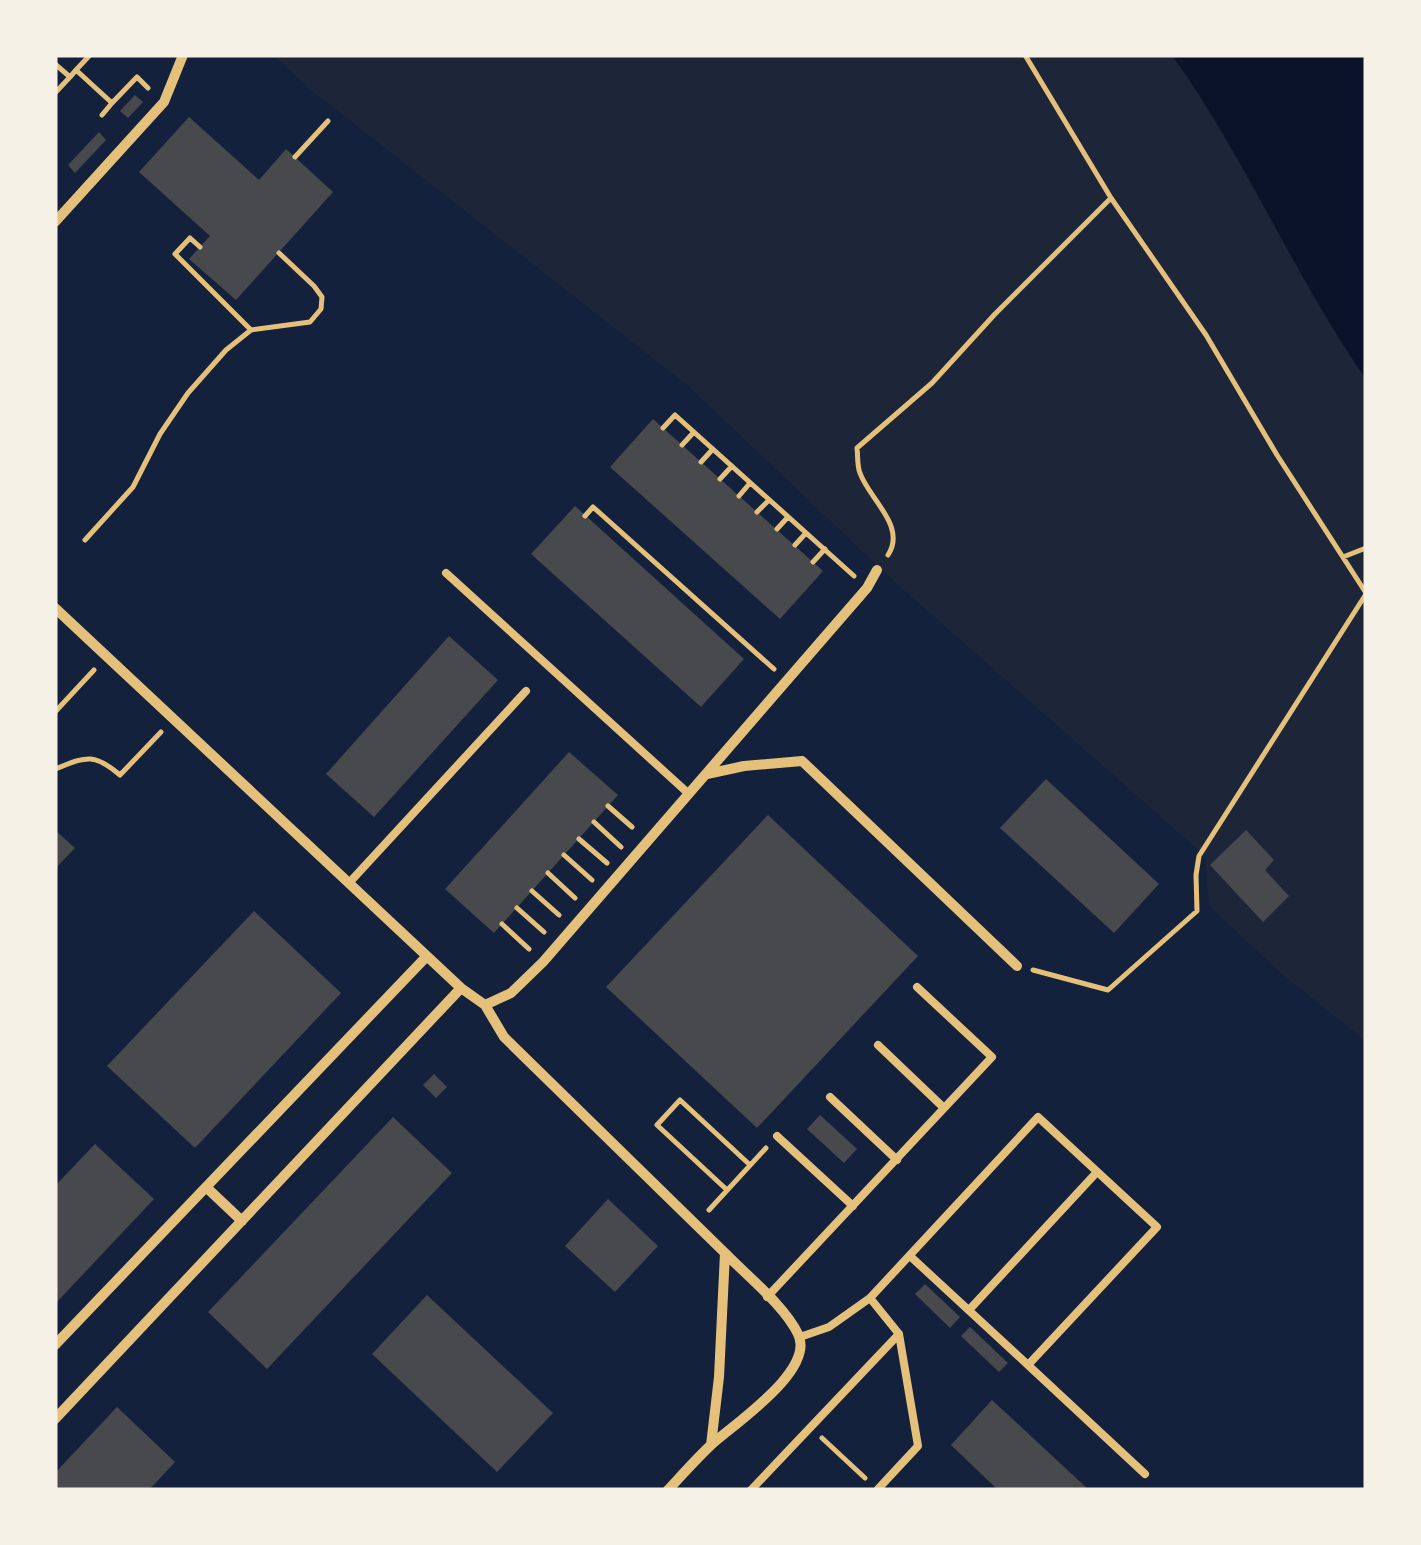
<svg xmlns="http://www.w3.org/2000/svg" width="1421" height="1545" font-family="'Nunito Sans',sans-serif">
  <rect width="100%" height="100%" fill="#14213d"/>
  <path fill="#1d2539" d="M273,55H1366V1041L1283,975L1209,906L1205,856L897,584L687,385L311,90Z"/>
  <path fill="#0b132b" d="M1172,55H1366V379C1294,276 1245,157 1172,55Z"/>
  <path fill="#48494c" d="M135,95L143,102L128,118L120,111Z
    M189,117L259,180L286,149L333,192L236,300L189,259L210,236L139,172Z
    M99,132L106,140L75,173L68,165Z
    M653,419L823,571L780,619L610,467Z
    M575,506L744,659L701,707L531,554Z
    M449,636L498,680L374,817L326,774Z
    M569,752L618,795L494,933L445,889Z
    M1046,779L1159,884L1114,933L1000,828Z
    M768,815L918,956L757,1128L606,987Z
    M55,830L75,848L55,869Z
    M1246,830L1274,860L1265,870L1289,896L1263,922L1210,865Z
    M254,911L341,993L195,1148L107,1066Z
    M434,1074L447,1087L436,1098L423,1085Z
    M820,1115L857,1149L844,1163L807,1129Z
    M393,1117L452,1173L267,1369L208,1312Z
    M95,1144L154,1199L55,1304V1186Z
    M608,1199L658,1246L615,1292L565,1246Z
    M925,1284L960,1317L950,1328L915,1294Z
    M427,1295L553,1413L497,1472L372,1354Z
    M970,1327L1008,1363L999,1372L961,1336Z
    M992,1400L1089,1490H998L951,1445Z
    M117,1407L175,1462L149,1490H55V1473Z"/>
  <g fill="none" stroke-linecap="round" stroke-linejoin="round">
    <path stroke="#e5c07b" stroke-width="5" d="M1025,55L1111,198L1206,335L1277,455L1366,593
      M55,64L70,77L55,93
      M76,70L90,55
      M70,77L76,70L112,103L102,115
      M112,103L137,77L148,88
      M295,157L328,121
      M200,247L190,238L175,254L251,330
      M663,428L675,415L854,576
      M682,445L694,432
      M701,462L713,449
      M720,479L732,466
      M739,496L750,483
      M757,512L769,500
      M585,516L593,507L774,669
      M777,529L788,517
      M85,540L133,487L160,434L188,393L226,350L251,330L310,322L321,309L322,297L314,286L279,253
      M795,545L806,533
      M888,555C907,526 869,499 860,473C857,466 858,456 857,448L932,383L995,314L1110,199
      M1343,557L1366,548
      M813,562L825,549
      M55,712L94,670
      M55,769C86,757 93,752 120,775L161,732
      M608,806L632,827
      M594,822L621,847
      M579,839L607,863
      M564,855L592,880
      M548,873L575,898
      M532,891L559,915
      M517,908L544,932
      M502,924L529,949
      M1033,970L1108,990L1197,911L1196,875L1199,856L1366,594
      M727,1190L657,1125L680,1100L750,1165
      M709,1210L766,1148
      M822,1438L865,1478"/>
    <path stroke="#e5c07b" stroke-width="8" d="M446,573L689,794
      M349,883L526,691
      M878,1045L944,1108
      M830,1097L897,1160
      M777,1136L853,1206
      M767,1297L992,1057L917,987
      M969,1310L1097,1172
      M800,1337L829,1327L870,1298L1038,1117L1157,1227L1028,1365L910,1256
      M1028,1365L1145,1474
      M878,1489L918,1446L899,1334
      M751,1490L899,1334L870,1298"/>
    <path stroke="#e5c07b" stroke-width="10" d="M55,222L164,102L183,55
      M55,608L461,988L485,1005L511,993L543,962L867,588L877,570
      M707,774L744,766L802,761L1017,966
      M485,1005L504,1037L725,1253
      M206,1187L242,1221
      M55,1345L427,956
      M55,1419L461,988
      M668,1490C682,1475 696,1459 711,1445C734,1424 816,1370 798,1334C785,1306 746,1275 725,1253L719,1377L711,1445"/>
  </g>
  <rect width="1421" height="1545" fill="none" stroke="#f6f1e7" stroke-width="115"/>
</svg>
